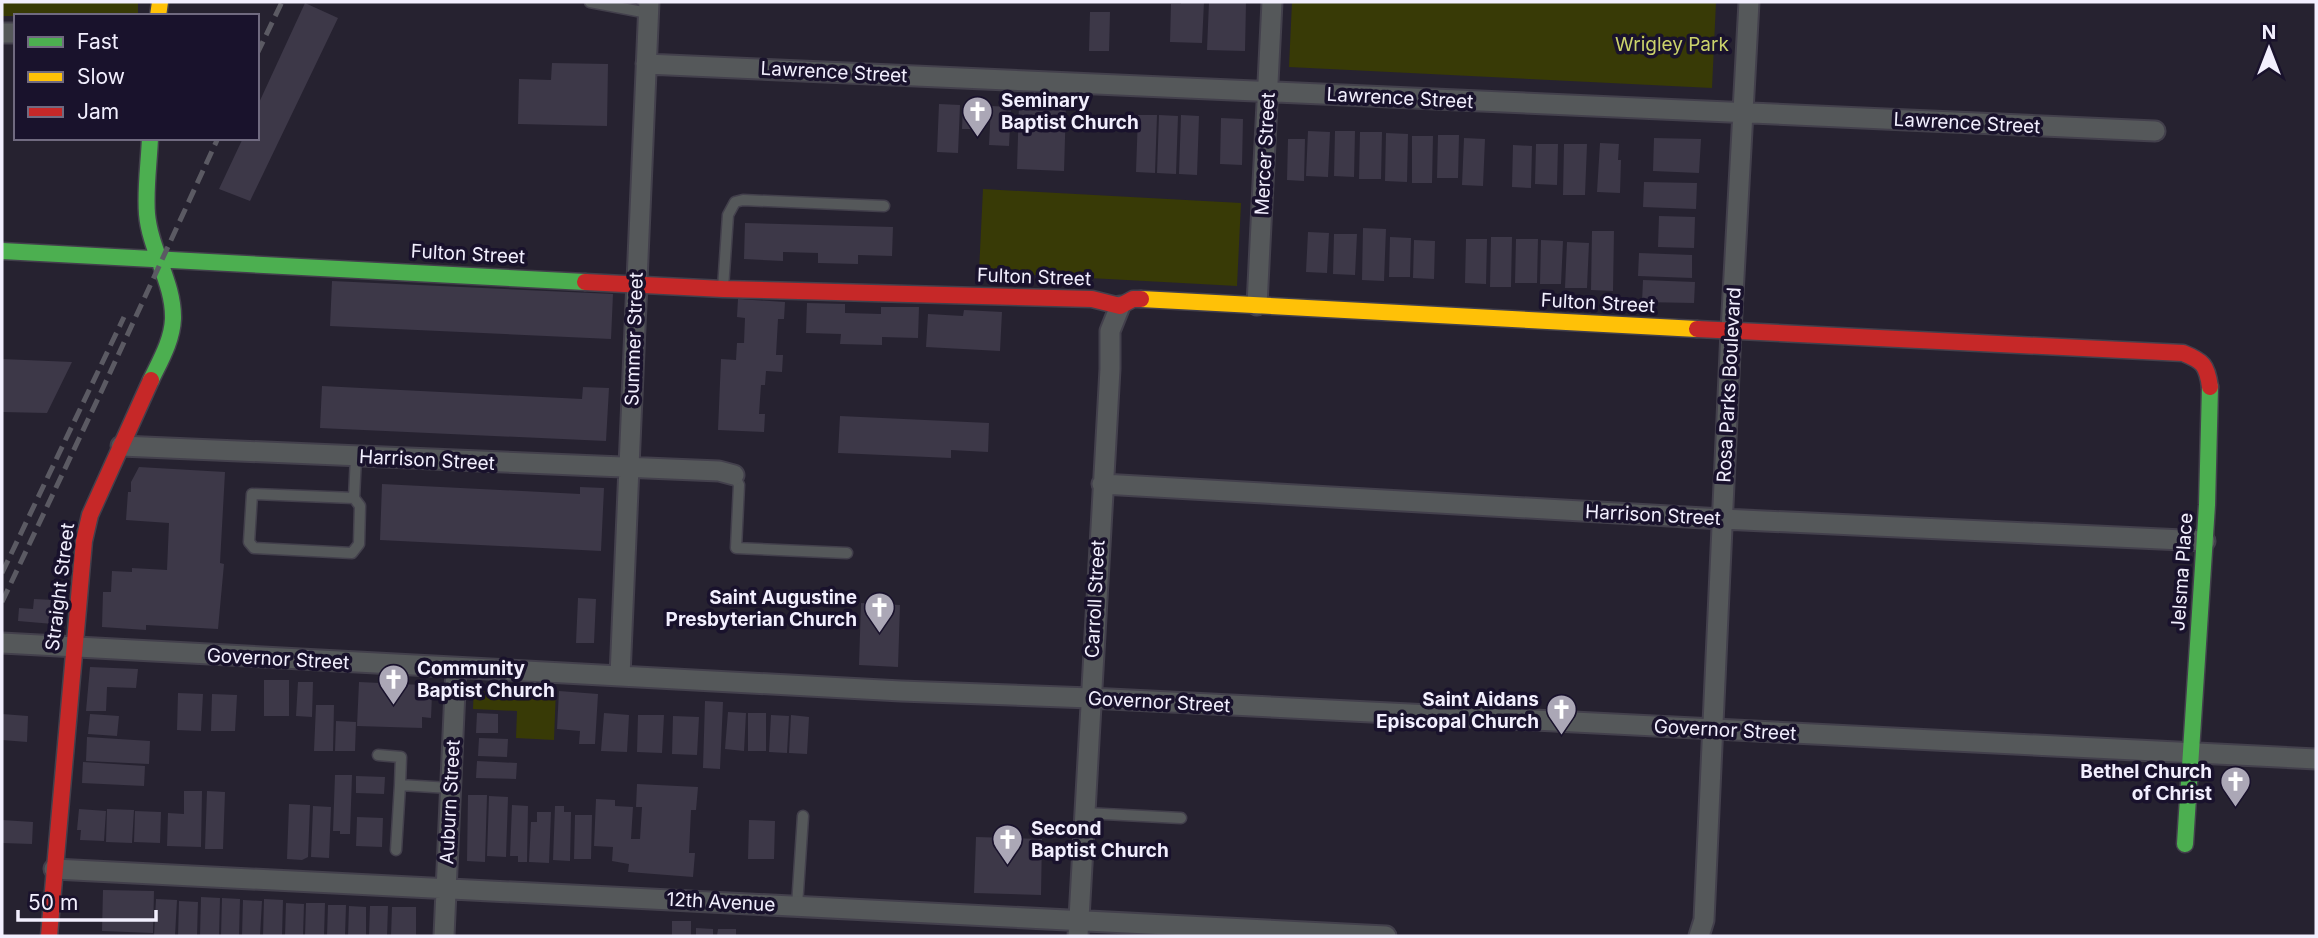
<svg xmlns="http://www.w3.org/2000/svg" width="2318" height="938" font-family="Inter,sans-serif">
  <rect width="100%" height="100%" fill="#262230"/>
  <path fill="#383a06" d="M2,2H138V16H2Z
    M1292,2H1716L1712,88L1289,67Z
    M983,189L1241,203L1237,286L979,272Z
    M474,685L556,688L554,740L516,738L517,711L473,709Z"/>
  <path fill="#3d3848" d="M1181,2H1204L1202,43L1170,42L1171,4H1181Z
    M1209,2H1246L1245,51L1207,50Z
    M305,3L338,18L250,201L219,189L243,138H257V107Z
    M1090,12H1110L1109,51H1089Z
    M552,63L608,64L607,126L518,124L519,79L551,80Z
    M939,104L960,105L958,153L937,152Z
    M1019,104L1066,105L1064,171L1017,169Z
    M963,105H984V129H962Z
    M991,106L1011,107L1009,146L989,145Z
    M1138,115H1157L1155,173L1136,172Z
    M1159,115L1178,116L1176,174L1157,173Z
    M1181,115L1199,116L1197,175L1179,174Z
    M1221,118L1243,119L1242,165L1220,164Z
    M1308,131L1330,132L1328,177L1306,176Z
    M1335,131H1355L1354,177L1334,176Z
    M1360,132H1382L1381,179H1359Z
    M1386,133L1408,134L1407,182L1385,181Z
    M1438,135H1459L1458,178H1437Z
    M1412,136H1433L1432,183H1412Z
    M1464,138L1485,139L1483,186L1462,185Z
    M1654,138L1701,139L1699,173L1653,171Z
    M1288,139H1305L1304,181L1287,180Z
    M1600,143L1619,144L1618,160H1621L1620,193L1597,192Z
    M1536,144H1558L1557,185L1535,184Z
    M1564,144H1587L1585,195H1563Z
    M1513,145L1532,146L1531,188L1512,187Z
    M1644,182L1697,183L1696,209L1643,207Z
    M1659,216L1695,217L1694,248L1658,247Z
    M745,223L893,227L892,256L858,255V264L818,263V253L783,252V261L744,259Z
    M1363,228L1386,229L1384,281L1362,280Z
    M1592,231H1614L1613,291L1591,290Z
    M1308,232L1329,233L1327,273L1306,272Z
    M1334,234H1357L1355,275L1333,274Z
    M1390,237L1411,238L1410,277H1389Z
    M1491,237H1512L1511,287H1490Z
    M1466,239H1487L1486,284L1465,283Z
    M1516,239H1538L1537,283H1515Z
    M1414,240L1435,241L1434,279L1413,278Z
    M1541,240L1563,241L1561,284H1540Z
    M1567,242L1589,243L1587,288H1565Z
    M1639,253L1692,255V278L1638,276Z
    M1643,280L1695,282L1694,303L1642,302Z
    M332,281L613,294L611,339L330,326Z
    M738,299L785,302L784,319H778L776,355H783L782,372L766,371L765,385H761L759,414H765L764,432L718,430L721,359L736,360L737,343H744L745,318L737,317Z
    M807,303L845,304V313L881,314V307H919L918,338L882,337V345L840,344L841,334L806,333Z
    M964,310L1002,312L1000,351L926,347L928,314L963,316Z
    M2,359L72,362L47,413L2,412Z
    M322,386L582,399L583,387L609,388L606,441L320,428Z
    M840,416L989,423L988,452L951,450V458L838,453Z
    M139,467L225,472L220,563L224,564L218,629L146,625V630L102,627L103,592H111L112,571L132,572V568L167,570L169,523L126,520L128,492H131V482Z
    M382,484L580,494V487L604,488L601,551L380,540Z
    M578,598L596,599L594,643H576Z
    M34,599L54,600L53,624L18,621L19,608L33,609Z
    M861,603L900,605L898,667L859,665Z
    M90,667L138,669L136,688L107,687L106,711H86Z
    M264,680H289V716H264Z
    M298,682H313L312,717L296,716Z
    M359,682L423,685V695H432L431,718L422,717V728L357,726Z
    M559,691L598,694L595,744H579L580,731L557,729Z
    M178,693L203,694L201,731L177,730Z
    M212,694L237,695L235,731H211Z
    M705,701L723,702L720,769L703,768Z
    M316,705H334L333,751H314Z
    M728,712L746,713L744,751L725,749Z
    M477,713L498,714V733H476Z
    M604,713L629,715L627,752L601,751Z
    M748,713H766V751H748Z
    M2,714L28,716L27,742L2,740Z
    M90,714L119,716L117,736L88,734Z
    M638,715H664L662,753L637,752Z
    M771,715L789,716L787,753L769,752Z
    M791,715L809,717L807,754L789,753Z
    M673,716L699,717L697,755L672,754Z
    M336,721L356,722L355,751H335Z
    M87,737L150,741L149,764L86,761Z
    M479,738L508,739L507,757L478,756Z
    M477,761L517,763L516,779L476,778Z
    M83,762L145,766L144,786L82,783Z
    M335,775H352L350,834H340V831H333Z
    M356,776L385,777L384,794L356,793Z
    M637,784L698,787L696,810H691L689,853H695L693,877L628,872L629,864L612,861L613,847L594,846L596,799L615,800V806L633,807L631,839H640L642,807H636Z
    M184,791H202L201,847L167,846L168,813L184,814Z
    M207,791L225,792L223,849H205Z
    M468,795H487L485,862L467,861Z
    M489,796L508,797L506,857L487,856Z
    M289,804L310,805L308,857L302,860L287,859Z
    M512,805L528,806L527,862H518V856H510Z
    M313,806L331,807L329,858L311,857Z
    M555,806H564V812H571L570,861L553,860Z
    M79,809L106,811L104,841L80,840L81,830H77Z
    M107,809L134,810L132,843L106,842Z
    M135,811L161,812L160,843L134,842Z
    M537,812H551L549,863L529,862L531,822H537Z
    M575,815H592L591,859H574Z
    M357,817L383,818L382,847L356,846Z
    M2,820L33,822L32,844L2,843Z
    M749,820L775,821L774,859H748Z
    M976,837L1042,839L1041,895L974,893Z
    M103,890L154,891L153,933L102,931Z
    M201,897L220,898L219,936H200Z
    M222,898L240,899L239,936H221Z
    M156,899L177,900L175,936H154Z
    M264,899L283,900L282,936H263Z
    M243,900L262,901L260,936H242Z
    M179,901L198,902L197,936H178Z
    M286,903L304,904L303,936H285Z
    M306,903H325L324,936H305Z
    M328,905H346L345,936H327Z
    M349,906L366,907V936H348Z
    M370,906H388L387,936H369Z
    M392,907H416V936H391Z
    M672,921H691V936H672Z
    M696,928L713,929V936H696Z
    M718,929H736V936H717Z"/>
  <g fill="none" stroke-linecap="round" stroke-linejoin="round">
    <defs>
      <path id="lane" d="M590,2L648,13
        M723,288L728,215L735,202L743,200L884,206
        M734,475L739,485L736,548L847,553
        M354,498L252,494L249,542L254,548L352,553L359,544L360,506L354,498L356,456
        M378,755L401,757L400,785L450,788
        M1085,813L1181,818
        M396,850L400,785
        M797,906L803,816"/>
      <path id="street" d="M2,33H16
        M646,64L2155,131
        M1257,305L1272,2
        M121,446L719,471L734,475
        M1102,484L1722,519L2205,541
        M2,643L901,691L1090,698L2316,759
        M620,676L649,2
        M54,869L1386,936
        M444,936L456,668
        M1078,936L1110,369V331L1120,306
        M1699,936L1704,920L1731,331L1749,2"/>
      <path id="fast" d="M150,138C149,163 145,189 147,214C150,250 174,283 173,319C172,341 160,361 151,380
        M2,251L585,282
        M2185,844L2207,505L2210,387"/>
      <path id="slow" d="M158,16L160,2
        M1141,299L1697,329"/>
      <path id="jam" d="M585,282L723,289L1092,299L1120,306L1133,299H1141
        M1697,329L2183,353C2203,361 2207,365 2210,387
        M49,936L84,541L90,515L151,380"/>
    </defs>
    <use href="#lane" stroke="#43404c" stroke-width="13"/>
    <use href="#street" stroke="#43404c" stroke-width="23"/>
    <use href="#fast" stroke="#43404c" stroke-width="19"/>
    <use href="#slow" stroke="#43404c" stroke-width="19"/>
    <use href="#jam" stroke="#43404c" stroke-width="19"/>
    <use href="#lane" stroke="#55585a" stroke-width="10"/>
    <use href="#street" stroke="#55585a" stroke-width="19"/>
    <use href="#fast" stroke="#4caf50" stroke-width="16"/>
    <use href="#slow" stroke="#ffc107" stroke-width="16"/>
    <use href="#jam" stroke="#c62828" stroke-width="16"/>
    <path stroke="#5b5a63" stroke-width="5" stroke-dasharray="14 7" stroke-linecap="butt" d="M257,54L282,2
      M2,573L124,317
      M2,602L103,388L218,138"/>
  </g>
  <defs>
    <symbol id="church-pin" viewBox="-11 -11 22 30"><path d="M0 17L-7.5 6A9.5 9.5 0 1 1 7.5 6Z" fill="#aba7b6" stroke="#19122c"/><path d="M-1.2-6h2.4v3.5h3.3v2.4h-3.3V6h-2.4V-.1h-3.3v-2.4h3.3Z" fill="#fff"/></symbol>
  </defs>
  <g fill-rule="evenodd">
    <use href="#church-pin" x="960" y="94" width="35" height="47"/>
    <use href="#church-pin" x="862" y="590" width="35" height="47"/>
    <use href="#church-pin" x="376" y="662" width="35" height="47"/>
    <use href="#church-pin" x="1544" y="692" width="35" height="47"/>
    <use href="#church-pin" x="2218" y="764" width="35" height="47"/>
    <use href="#church-pin" x="990" y="822" width="35" height="47"/>
  </g>
  <g text-anchor="middle" dominant-baseline="central" stroke-width="7" stroke-linejoin="round" paint-order="stroke">
    <g font-size="19" fill="#cbd26b" stroke="#19122c">
      <text x="1672" y="44">Wrigley Park</text>
    </g>
    <g font-size="19" fill="#f2effe" stroke="#19122c">
      <text transform="translate(834 72) rotate(3)">Lawrence Street</text>
      <text transform="translate(1400 98) rotate(3)">Lawrence Street</text>
      <text transform="translate(1967 123) rotate(3)">Lawrence Street</text>
      <text transform="translate(1265 154) rotate(-87)">Mercer Street</text>
      <text transform="translate(468 254) rotate(3)">Fulton Street</text>
      <text transform="translate(1034 277) rotate(2)">Fulton Street</text>
      <text transform="translate(1598 303) rotate(3)">Fulton Street</text>
      <text transform="translate(634 339) rotate(-88)">Summer Street</text>
      <text transform="translate(1729 385) rotate(-87)">Rosa Parks Boulevard</text>
      <text transform="translate(427 460) rotate(3)">Harrison Street</text>
      <text transform="translate(1653 515) rotate(3)">Harrison Street</text>
      <text transform="translate(2182 572) rotate(-86)">Jelsma Place</text>
      <text transform="translate(60 587) rotate(-83)">Straight Street</text>
      <text transform="translate(1095 599) rotate(-87)">Carroll Street</text>
      <text transform="translate(278 659) rotate(3)">Governor Street</text>
      <text transform="translate(1159 702) rotate(3)">Governor Street</text>
      <text transform="translate(1725 730) rotate(3)">Governor Street</text>
      <text transform="translate(450 802) rotate(-87)">Auburn Street</text>
      <text transform="translate(721 902) rotate(3)">12th Avenue</text>
    </g>
    <g font-size="19" font-weight="bold" fill="#f2effe" stroke="#19122c" text-anchor="start">
      <text x="1001" y="100">Seminary<tspan x="1001" dy="22">Baptist Church</tspan></text>
      <text x="857" y="597" text-anchor="end">Saint Augustine<tspan x="857" dy="22">Presbyterian Church</tspan></text>
      <text x="417" y="668">Community<tspan x="417" dy="22">Baptist Church</tspan></text>
      <text x="1539" y="699" text-anchor="end">Saint Aidans<tspan x="1539" dy="22">Episcopal Church</tspan></text>
      <text x="2212" y="771" text-anchor="end">Bethel Church<tspan x="2212" dy="22">of Christ</tspan></text>
      <text x="1031" y="828">Second<tspan x="1031" dy="22">Baptist Church</tspan></text>
    </g>
  </g>
  <rect width="2318" height="938" fill="none" stroke="#f2effe" stroke-width="7"/>
  <rect x="14" y="14" width="245" height="126" fill="#19122c" stroke="#706a80" stroke-width="2"/>
  <rect x="28" y="37" width="35" height="10" fill="#4caf50" stroke="#706a80" stroke-width="2"/>
  <text x="77" y="49" font-size="21" fill="#f2effe">Fast</text>
  <rect x="28" y="72" width="35" height="10" fill="#ffc107" stroke="#706a80" stroke-width="2"/>
  <text x="77" y="84" font-size="21" fill="#f2effe">Slow</text>
  <rect x="28" y="107" width="35" height="10" fill="#c62828" stroke="#706a80" stroke-width="2"/>
  <text x="77" y="119" font-size="21" fill="#f2effe">Jam</text>
  <g transform="translate(2269 49)" stroke="#19122c" stroke-width="5" paint-order="stroke">
  <path d="M0-5L12 26L0 18L-12 26Z" fill="#f2effe"/>
  <text y="-10" font-size="19" font-weight="bold" text-anchor="middle" fill="#f2effe">N</text>
  </g>
  <path d="M18 910v10h138v-10" fill="none" stroke="#f2effe" stroke-width="3.5"/>
  <text x="28" y="910" font-size="21" fill="#f2effe" stroke="#19122c" stroke-width="5" paint-order="stroke">50 m</text>
</svg>
